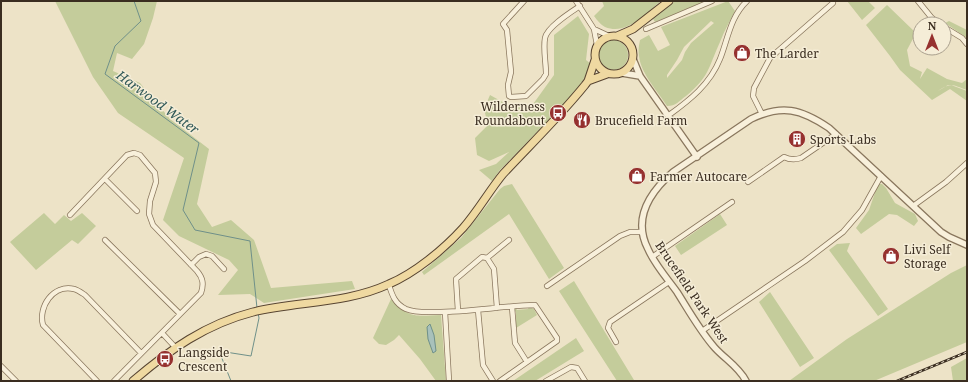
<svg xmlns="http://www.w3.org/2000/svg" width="968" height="382" font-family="'Noto Serif',serif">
  <rect width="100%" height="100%" fill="#ede3c7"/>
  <path fill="#c4cc9b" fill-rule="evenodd" d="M55,1H157L153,18L144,44L132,59L117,53L113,71L140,83L170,119L209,149L197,204L212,227L231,220L254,240L271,288L352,281L355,289L264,303L250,294L218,295L238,270L229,260L179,236L163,220L184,158L118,113L93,77Z
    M602,1H661C646,13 627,36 605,27C601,25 597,20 594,16L604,6Z
    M675,1H709L655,22L653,19Z
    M728,1L735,11C730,21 724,31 720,42C708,68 710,76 686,96C679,101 676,106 667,106C657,90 641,74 639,56C638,51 639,45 640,40L649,35L658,51L670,45L661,27ZM711,21L714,23L691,43L685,52L682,60L667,78V75L677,60L684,47Z
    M847,1H868L875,8L862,20Z
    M887,5L916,33L907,50L910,66L922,72L920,79L927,68L947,79L962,83L967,79V90C953,85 951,82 938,91L948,85H951L967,91V101L950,89L932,100L900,70L890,56L866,25Z
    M578,16L589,34L586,60L591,64L586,76L573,95L500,170L492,181L479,170L496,164L509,152L489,161L477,155L475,138L488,125L484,109L490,95L508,105L531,107L554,75V35Z
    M949,21L967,30V38L945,23Z
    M598 55a15 15 0 1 1 30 0a15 15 0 1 1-30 0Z
    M512,184L564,268L549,279L509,214L424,275L422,272L461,238L500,189L504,186Z
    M878,184H882L886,188L895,203L915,214L918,221L914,226L897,215L889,214L861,234L856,228L869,210Z
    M44,213L55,224L64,215L71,221L82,213L96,226L78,244L72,240L36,270L10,242Z
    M720,214L727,225L681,255L675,246Z
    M850,243L847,251L888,309L878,316L829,250L837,244Z
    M967,265V342L874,381H789L847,339L951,273Z
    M574,281L634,380L617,381L559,291Z
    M770,292L814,358L800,367L759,302Z
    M391,299C411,319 414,316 441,315L446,381H436L420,359L399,335L394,340L386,345L379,344L373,338Z
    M529,307L534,309L537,315L516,328V312L514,310L516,308L517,310L528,309Z
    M576,338L584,351L535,381H513Z
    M967,358V381H953L951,367Z"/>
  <path fill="#a8c1bb" stroke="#6f9089" d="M430,324L434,335L436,351L433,353L428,339L427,327Z"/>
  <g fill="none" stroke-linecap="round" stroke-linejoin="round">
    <path stroke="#6f9089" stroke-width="1" d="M134,1L141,21L115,46L105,74L199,143L183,210L195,230L250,241L257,308
      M231,381L219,351L251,356L259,318L258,313"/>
    <defs>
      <path id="minor" d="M524,1L503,24L507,30L511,72L508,85L509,96L511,97L526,96L543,79L546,74C546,63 543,49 545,38C547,27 571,12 580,6
        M576,1L594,29L597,45
        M918,1L931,17L939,24
        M944,27L962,38L967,44
        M594,29L609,36
        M646,29L712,1
        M762,114L753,96L754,88L770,58L833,3
        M669,115C690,100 710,84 720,59C728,39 730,17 747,1
        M105,179L137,211
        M748,182L784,157C790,160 795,160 801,158L836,134
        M913,206L946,182L967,163
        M70,215L127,155L134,153L140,155L155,173L156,182L150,201L149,214L153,225L197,271C203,278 204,284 201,293L114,381
        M105,240L180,314
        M652,257L732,202
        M487,258L509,240
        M191,265L199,257L206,254L212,256L224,269
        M389,285C392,295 395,304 406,309C416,313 426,312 436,312C470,312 502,306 535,305L557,338V341L500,381
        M547,286L620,236L630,232H642
        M512,307L515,343L527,362
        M478,310L483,365L493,381
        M458,311L456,279L482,257L487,258L494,269L497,308
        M445,312L449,381
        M702,331L805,261L843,232L862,210L881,176
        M162,333L175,347
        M616,342L608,328L610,322L669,282
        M1,366L16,381
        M97,381L43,325C38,307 53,284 74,289C78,290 82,293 85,295L141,353
        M546,381L571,367L577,368L585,381"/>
      <path id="tertiary" d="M633,59L640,76L697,157
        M622,73L640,76
        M746,381C739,367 725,359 715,348C700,331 689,311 677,292C667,278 655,265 648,249C632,218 650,192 673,172L751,119C782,104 801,109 829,128L941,232L949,237L967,245"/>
      <path id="primary" d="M595 55a19 19 0 1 1 38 0a19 19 0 1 1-38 0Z
        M617,36L633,29L669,1
        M588,81L607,74
        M133,381C169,350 206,324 253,312C298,301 346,304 389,284C415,273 444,249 463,228C478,211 489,191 503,174C531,144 560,116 585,85L588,81L595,60"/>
    </defs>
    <use href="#minor" stroke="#89765d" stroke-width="6"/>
    <use href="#tertiary" stroke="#89765d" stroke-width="8"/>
    <use href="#primary" stroke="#574431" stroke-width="9"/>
    <use href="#minor" stroke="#f8f0db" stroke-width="4.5"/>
    <use href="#tertiary" stroke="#f8f0db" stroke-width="5.5"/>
    <use href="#primary" stroke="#efd9a1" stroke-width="7"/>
    <defs>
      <path id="rail" d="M897,381L967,352"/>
    </defs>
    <use href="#rail" stroke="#3a2d20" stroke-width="2.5"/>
    <use href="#rail" stroke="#f5edd7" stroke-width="1" stroke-dasharray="3" stroke-linecap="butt"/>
  </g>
  <defs>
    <symbol id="shop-disc" viewBox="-11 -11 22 22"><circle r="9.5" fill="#96312f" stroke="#f5edd7"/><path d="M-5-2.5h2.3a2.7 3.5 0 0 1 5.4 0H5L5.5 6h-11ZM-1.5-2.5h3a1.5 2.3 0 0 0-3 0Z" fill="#fff"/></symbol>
    <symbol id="bus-disc" viewBox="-11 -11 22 22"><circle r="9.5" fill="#96312f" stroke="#f5edd7"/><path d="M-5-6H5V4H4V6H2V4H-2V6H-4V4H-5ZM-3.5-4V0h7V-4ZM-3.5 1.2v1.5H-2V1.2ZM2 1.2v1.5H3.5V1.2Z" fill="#fff"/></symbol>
    <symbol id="restaurant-disc" viewBox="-11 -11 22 22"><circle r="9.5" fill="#96312f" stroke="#f5edd7"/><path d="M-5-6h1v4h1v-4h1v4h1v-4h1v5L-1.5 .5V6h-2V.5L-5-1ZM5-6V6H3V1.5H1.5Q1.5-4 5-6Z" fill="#fff"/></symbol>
    <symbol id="building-disc" viewBox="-11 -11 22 22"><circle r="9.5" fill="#96312f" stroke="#f5edd7"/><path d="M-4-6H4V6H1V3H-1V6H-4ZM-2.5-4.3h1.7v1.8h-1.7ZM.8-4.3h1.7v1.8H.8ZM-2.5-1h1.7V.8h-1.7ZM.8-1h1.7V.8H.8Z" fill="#fff"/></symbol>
  </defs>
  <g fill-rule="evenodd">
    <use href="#shop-disc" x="732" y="43" width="20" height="20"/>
    <use href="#bus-disc" x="548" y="103" width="20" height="20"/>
    <use href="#restaurant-disc" x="572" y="110" width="20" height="20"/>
    <use href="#building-disc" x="787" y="129" width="20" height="20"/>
    <use href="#shop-disc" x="627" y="166" width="20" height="20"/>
    <use href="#shop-disc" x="881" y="246" width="20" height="20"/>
    <use href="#bus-disc" x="155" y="349" width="20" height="20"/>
  </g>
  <g text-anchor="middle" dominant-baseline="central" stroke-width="3" stroke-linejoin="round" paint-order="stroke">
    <g font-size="12" fill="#3a2d20" stroke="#f5edd7" text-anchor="start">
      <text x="755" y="53">The Larder</text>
      <text x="545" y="106" text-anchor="end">Wilderness<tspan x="545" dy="14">Roundabout</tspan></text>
      <text x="595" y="120">Brucefield Farm</text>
      <text x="810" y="139">Sports Labs</text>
      <text x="650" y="176">Farmer Autocare</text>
      <text x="904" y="249">Livi Self<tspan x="904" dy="14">Storage</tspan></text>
      <text x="178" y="352">Langside<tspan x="178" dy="14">Crescent</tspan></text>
    </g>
    <g font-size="12" fill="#3a2d20" stroke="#f5edd7">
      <text transform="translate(692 292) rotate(56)">Brucefield Park West</text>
    </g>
    <g font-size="13" font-style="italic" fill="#305958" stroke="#f5edd7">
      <text transform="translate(158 102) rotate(36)">Harwood Water</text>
    </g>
  </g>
  <rect width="968" height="382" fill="none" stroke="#3a2d20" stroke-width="4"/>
  <g transform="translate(932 36)"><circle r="19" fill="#f5edd7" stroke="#aaa08e"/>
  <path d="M0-3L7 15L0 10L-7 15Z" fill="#96312f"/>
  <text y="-6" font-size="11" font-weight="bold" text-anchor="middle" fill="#3a2d20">N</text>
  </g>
</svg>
